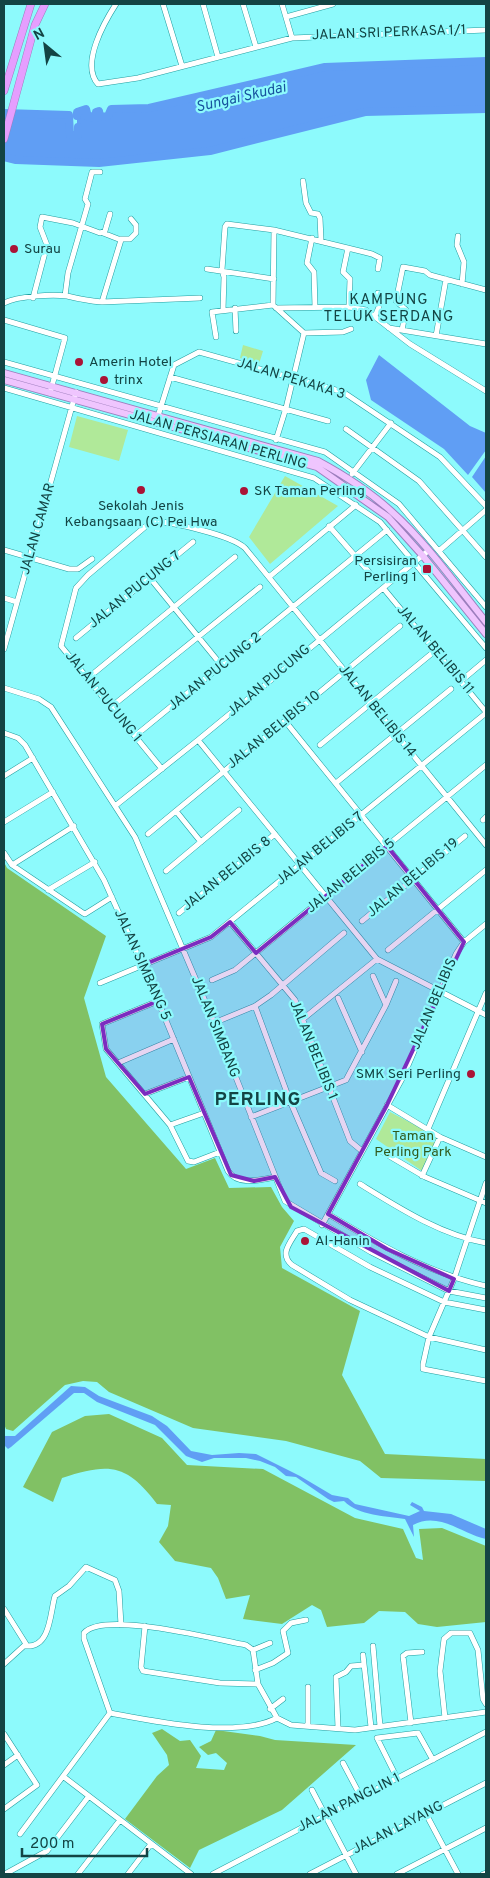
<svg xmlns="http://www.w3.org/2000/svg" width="490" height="1878" font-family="Overpass,sans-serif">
  <rect width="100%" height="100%" fill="#8dfafc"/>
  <path fill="#b0e999" d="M243,345L263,351L259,364L240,358Z
    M77,416L128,430L119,461L69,447Z
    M285,476L338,506L270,564L249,537Z
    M390,1112L438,1137L422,1171L376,1139Z"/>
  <path fill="#81c164" d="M4,862L7,868L106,936L84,998L106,1077L186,1169L215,1158L229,1188L271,1187L282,1207L294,1221L280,1247L282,1268L360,1311L342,1375L385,1454L486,1459V1481L381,1478L360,1461L286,1441L193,1428L109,1392L97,1382L83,1381L65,1385L13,1431L6,1429L4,1424Z
    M109,1414L162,1438L187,1465L263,1469L355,1518L403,1529L416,1558L423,1560L419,1529L442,1528L486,1546V1622L437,1627L418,1624L405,1612L379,1611L364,1623L327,1627L321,1610L312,1605L282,1624L243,1619L250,1595L226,1599L218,1578L211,1568L175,1561L159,1542L168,1526L171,1505L157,1504C126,1463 109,1463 62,1478L53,1502L23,1487L52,1432L85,1416Z
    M162,1729L180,1741L190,1740L201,1756L196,1768L224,1770L227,1763L216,1753L208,1755L199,1747L211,1741L216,1730L260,1736L275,1740L356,1745L282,1810L199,1850L190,1868L125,1819L157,1776L169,1765L167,1755L152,1733Z"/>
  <path fill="#609ef4" d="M477,61H486V109L365,112L210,151L99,163L16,160L4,157V113L69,115L70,135H77V112L84,111V109H86L88,117L97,118L96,112L99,111L101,117L108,116L111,109L149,108L325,67Z
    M379,355L470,426L486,433V450L468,475L444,449L371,400L366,380Z
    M486,456V493L472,477Z
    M71,1386L85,1387L99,1396L152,1416L167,1426L191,1451L212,1455L239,1453L256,1454L300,1476L332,1495L348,1498L355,1504L409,1516L420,1511L410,1505L412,1502L422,1507L424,1511L451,1514L486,1529V1539C462,1534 439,1511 413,1525L414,1537L405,1519C386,1516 359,1516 344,1501L334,1502L328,1499L296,1477L286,1476L275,1467L260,1461L246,1458H214L202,1462L186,1456L155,1425L97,1402L84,1393H74L11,1447L8,1449L4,1445V1436H15Z"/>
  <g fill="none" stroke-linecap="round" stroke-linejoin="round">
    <path stroke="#609ef4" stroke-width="8" d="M4,113L69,115L70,135H78V127
      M77,116V112L86,109L88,117L93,116V118H97L96,112L99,111L100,117L108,116L111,109L149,108L325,67L486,61
      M4,157L16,160L99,163L210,151L365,112L486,109"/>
    <defs>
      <path id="minor" d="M116,4C105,21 80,64 98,84L138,78L292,38L486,30
        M163,4L182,66
        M203,4L218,57
        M243,4L256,47
        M282,4L292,38
        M286,17L333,4
        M303,181L306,203L311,213L318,214L320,218L321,240
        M274,230L273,305L304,333
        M458,236L457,245L464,262L462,284
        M312,238L307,263L314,272L315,307
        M120,239H130L136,233V225L131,219
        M348,248L343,272L350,279L349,307
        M207,269L274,279
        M65,296L68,273L88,204L85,199L92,172H100
        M33,298L47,245L40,227L42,217L73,223L100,233L105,231L110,214
        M102,302L121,240L103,233
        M4,303C18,296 52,294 67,296C79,299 90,301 102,302L200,298
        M235,308L236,331
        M276,308L349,307L366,310L410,344L486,391
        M223,310L224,277L222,270L225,227L227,224L274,230L372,254L380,258L378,269
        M375,316L379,307L378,293
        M4,320L65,338L50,393
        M389,328L486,344
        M402,330L406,310L396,301L403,267L425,271L430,275L486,290
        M304,333L343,332L351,329
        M436,336L446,279
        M216,337L212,312L273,305
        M4,362L325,452L399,504L486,607
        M170,377L328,421
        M4,388L314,478L380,522L486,648
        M158,416L174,365L199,352L343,392L440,457L486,506
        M346,429L419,481L486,557
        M276,440L286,408L304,333
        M352,474L391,423
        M329,526L376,580
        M4,550L69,569H78L92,559
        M440,550L486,510
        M269,577L356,505
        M150,578L222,666
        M384,589L486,712
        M4,598L17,602
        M76,638L193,542
        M4,649L76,392
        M88,678L235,557
        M461,681L486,660
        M4,688L39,699L51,707L135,837L214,1022L285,1201L371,1252L449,1291L486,1298
        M111,707L260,587
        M285,721L464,942
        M4,733L18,738L25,745L104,880L151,984L228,1171C238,1186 260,1180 275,1177
        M135,736L387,530
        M198,740L377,959L486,1015
        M320,745L436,650
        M162,769L61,646L76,588L88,575L152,521C172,522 231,535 245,548L486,845
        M4,776L33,758
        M336,783L451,689
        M115,806L198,740L428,551
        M176,811L201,842
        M483,820L486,817
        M4,822L53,792
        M148,834L400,626
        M4,853L12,865L83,913L85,914L112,897
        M12,865L74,826
        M166,871L239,810
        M48,890L95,862
        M179,913L275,834
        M362,921L465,836
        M230,922L295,1000L350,1141L362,1151
        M388,950L486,870
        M373,976L386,1005
        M212,980L235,970L486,765
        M100,983L211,937L486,713
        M338,998L362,1052
        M158,1001L102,1024L106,1049L170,1125L188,1161L194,1162L220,1152
        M255,1006L290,1101L321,1173L335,1181
        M303,1019L377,959
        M221,1020L255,1006L271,995L344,933
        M118,1063L174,1039
        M145,1094L189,1077
        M387,1105L440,1137L486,1157
        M251,1117L346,1080L386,1005L396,981
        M170,1125L204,1113
        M428,1129L486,993
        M379,1150L425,1177L486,1203
        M422,1176L440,1137
        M486,1183L454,1279L429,1337L423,1364V1369L486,1381
        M360,1184C399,1208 441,1235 486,1243
        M328,1214C378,1244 428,1273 486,1286
        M322,1225L403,1077L456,954L464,942L486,924
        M486,1310L444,1302L370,1267L304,1229L297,1231C290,1243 279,1254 292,1265L350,1300L429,1337L486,1350
        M4,1609L26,1644L4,1664
        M145,1626L141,1667L143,1671L220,1683L258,1684L277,1718
        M26,1646C51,1648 50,1612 55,1596L69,1586L86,1567L115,1580L119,1591L121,1625
        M373,1646L380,1726
        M253,1650L270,1643
        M363,1655L371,1727
        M255,1670L273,1663L288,1653L283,1631L291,1623L306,1620
        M270,1709L283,1699
        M110,1713C153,1721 237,1739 277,1718L291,1725L355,1730L486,1712
        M110,1713L84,1639V1633C103,1610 217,1640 246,1645L253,1650L258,1684
        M445,1718L440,1671L444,1639L451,1633H470L478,1650L483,1699L486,1704
        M411,1723L403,1656L407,1653L422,1652
        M308,1726V1687
        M338,1728L336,1677L346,1672L351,1666L364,1665
        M4,1734L37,1785L4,1809
        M343,1763L361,1797
        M4,1765L18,1755
        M64,1777L191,1874
        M397,1778L377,1738L418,1733L433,1760
        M312,1790L356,1874
        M426,1814L458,1874
        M20,1834L110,1713
        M5,1874L47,1851L89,1796
        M78,1874L120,1820
        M128,1874L151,1844
        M213,1874L486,1732
        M310,1874L486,1783
        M397,1874L486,1828
        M483,1874L486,1873"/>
      <path id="major" d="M4,373L318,461C344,475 370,492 391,511C427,543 456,585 486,622
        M4,380L317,467L388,517L423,556L486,634"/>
      <path id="highway" d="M4,91L31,4
        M4,139L35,25L45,4"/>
    </defs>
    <use href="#minor" stroke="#229ea0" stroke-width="6"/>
    <use href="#major" stroke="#9c7ebd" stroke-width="8"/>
    <use href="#highway" stroke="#9c7ebd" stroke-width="8"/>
    <use href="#minor" stroke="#fff" stroke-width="5"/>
    <use href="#major" stroke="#efc5fe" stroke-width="6"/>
    <use href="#highway" stroke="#e59efe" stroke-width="7"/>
  </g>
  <path fill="#7b2cbf" fill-opacity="0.2" stroke="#7b2cbf" stroke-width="4" stroke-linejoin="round" d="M387,846L464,942L387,1105L328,1214L387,1249L454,1279L449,1291L291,1207L275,1177L254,1181L231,1175L189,1077L145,1094L106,1049L102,1024L158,1001L143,965L211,937L230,922L256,953Z"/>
  <g fill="#aa1336" stroke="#8dfafc" stroke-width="2">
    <circle cx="14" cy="249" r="5"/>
    <circle cx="79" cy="362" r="5"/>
    <circle cx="104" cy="380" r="5"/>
    <circle cx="141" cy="490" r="5"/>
    <circle cx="244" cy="491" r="5"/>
    <rect x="422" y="564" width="10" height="10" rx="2.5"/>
    <circle cx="471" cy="1074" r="5"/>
    <circle cx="305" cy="1241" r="5"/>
  </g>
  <g text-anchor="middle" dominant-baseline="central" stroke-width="4.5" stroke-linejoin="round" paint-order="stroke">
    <g font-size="14" fill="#134444" stroke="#8dfafc">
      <text transform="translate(389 33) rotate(-2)">JALAN SRI PERKASA 1/1</text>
      <text transform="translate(291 379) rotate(17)">JALAN PEKAKA 3</text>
      <text transform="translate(218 440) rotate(16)">JALAN PERSIARAN PERLING</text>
      <text transform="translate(38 529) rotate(-74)">JALAN CAMAR</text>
      <text transform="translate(135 590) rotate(-39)">JALAN PUCUNG 7</text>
      <text transform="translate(435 650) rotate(50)">JALAN BELIBIS 11</text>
      <text transform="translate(215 672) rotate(-39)">JALAN PUCUNG 2</text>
      <text transform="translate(269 681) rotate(-40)">JALAN PUCUNG</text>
      <text transform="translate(103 697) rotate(51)">JALAN PUCUNG 1</text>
      <text transform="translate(377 711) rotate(51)">JALAN BELIBIS 14</text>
      <text transform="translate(274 730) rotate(-39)">JALAN BELIBIS 10</text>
      <text transform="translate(320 849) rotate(-39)">JALAN BELIBIS 7</text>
      <text transform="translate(227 874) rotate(-39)">JALAN BELIBIS 8</text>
      <text transform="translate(351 876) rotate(-39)">JALAN BELIBIS 5</text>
      <text transform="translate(413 878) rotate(-40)">JALAN BELIBIS 19</text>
      <text transform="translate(142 965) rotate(66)">JALAN SIMBANG 5</text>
      <text transform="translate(434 1004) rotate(-67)">JALAN BELIBIS</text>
      <text transform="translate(215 1027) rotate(68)">JALAN SIMBANG</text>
      <text transform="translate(313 1050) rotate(68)">JALAN BELIBIS 1</text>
      <text transform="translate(349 1803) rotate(-27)">JALAN PANGLIN 1</text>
      <text transform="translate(398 1828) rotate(-27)">JALAN LAYANG</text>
    </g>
    <g font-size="14" fill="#134444" stroke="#8dfafc" text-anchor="start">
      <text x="24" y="249">Surau</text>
      <text x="89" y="362">Amerin Hotel</text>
      <text x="114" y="380">trinx</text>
      <text x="254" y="491">SK Taman Perling</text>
      <text x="141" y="506" text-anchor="middle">Sekolah Jenis<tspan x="141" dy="16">Kebangsaan (C) Pei Hwa</tspan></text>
      <text x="417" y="561" text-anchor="end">Persisiran<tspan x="417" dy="16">Perling 1</tspan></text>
      <text x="461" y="1074" text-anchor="end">SMK Seri Perling</text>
      <text x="315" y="1241">Al-Hanin</text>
    </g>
    <g font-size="14" fill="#305a1c" stroke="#8dfafc">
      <text x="413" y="1136">Taman<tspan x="413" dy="16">Perling Park</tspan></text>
    </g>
    <g font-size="15" font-style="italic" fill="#17539f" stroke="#8dfafc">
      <text transform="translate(241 98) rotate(-13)">Sungai Skudai</text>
    </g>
    <g font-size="15" letter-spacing="1" fill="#134444" stroke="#8dfafc">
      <text x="389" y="300">KAMPUNG<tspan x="389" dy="17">TELUK SERDANG</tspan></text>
    </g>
    <g font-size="19" font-weight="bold" letter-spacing="1" fill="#134444" stroke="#8dfafc">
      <text x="258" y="1100">PERLING</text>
    </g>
  </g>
  <rect width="490" height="1878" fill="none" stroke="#134444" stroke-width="10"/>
  <g transform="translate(45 45) rotate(331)" stroke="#8dfafc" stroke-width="4" paint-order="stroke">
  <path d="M0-4L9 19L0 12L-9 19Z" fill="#134444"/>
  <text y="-8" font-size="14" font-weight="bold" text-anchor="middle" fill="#134444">N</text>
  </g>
  <path d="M22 1848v8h125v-8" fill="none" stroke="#134444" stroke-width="2.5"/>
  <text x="30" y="1848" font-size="15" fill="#134444" stroke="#8dfafc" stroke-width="4" paint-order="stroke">200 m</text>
</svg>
